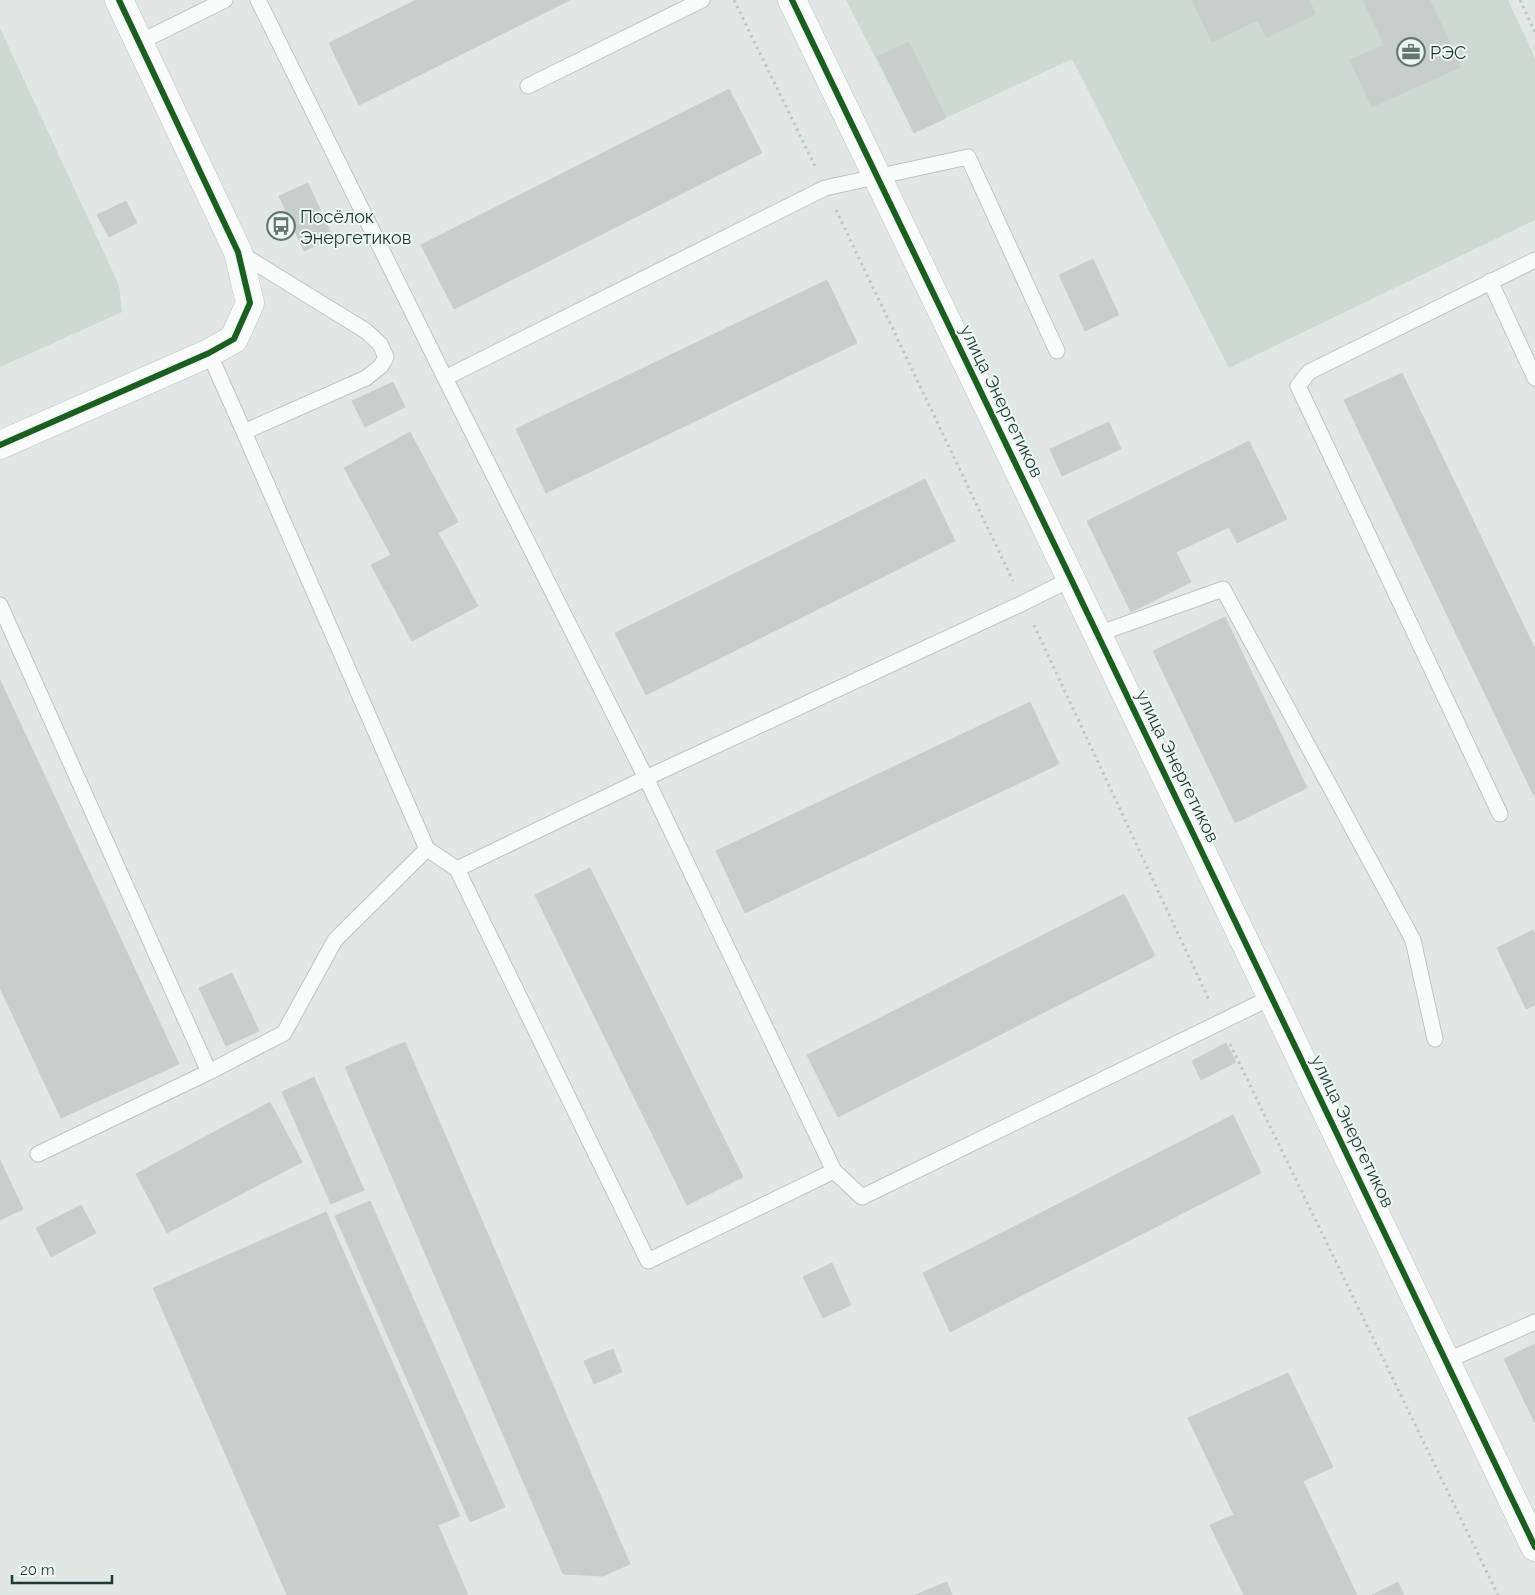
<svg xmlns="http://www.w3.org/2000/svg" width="1535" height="1595" font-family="Raleway,sans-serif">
  <rect width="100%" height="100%" fill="#e1e7e4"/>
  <path fill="#ced9d4" d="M846,0H1508L1535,58V220L1229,368L1072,59L914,133Z
    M0,28L119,285L122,312L0,367Z"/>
  <path fill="#c8cecc" stroke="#c9d0cd" d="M416,0H570L359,105L329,43Z
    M1192,0H1309L1316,14L1266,38L1258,20L1212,42Z
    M1363,0H1430L1461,67L1372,107L1350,60L1384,45Z
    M909,42L946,118L914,133L877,57Z
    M729,89L762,153L454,309L421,245Z
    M308,183L333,238L304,251L279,196Z
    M126,201L137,223L109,237L97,215Z
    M1093,259L1119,315L1085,331L1059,275Z
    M827,280L857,343L546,493L516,429Z
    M1402,373L1535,649V798L1344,400Z
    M393,382L405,407L365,427L352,401Z
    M1109,422L1121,449L1062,476L1050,449Z
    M410,432L458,522L438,533L478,606L412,641L371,565L391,555L344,468Z
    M1249,441L1287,519L1237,543L1229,527L1176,552L1191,582L1131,612L1087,521Z
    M925,479L955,541L646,695L615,633Z
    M1225,617L1307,788L1235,823L1153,651Z
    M0,680L179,1064L61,1118L0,988Z
    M1030,702L1059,764L745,913L716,851Z
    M590,868L743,1177L687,1205L535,895Z
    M1124,894L1155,956L838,1117L807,1055Z
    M1533,930L1535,935V1005L1526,1009L1497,948Z
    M232,973L259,1031L226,1046L199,988Z
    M405,1042L630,1564L603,1576L563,1574L345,1067Z
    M1226,1043L1236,1062L1201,1080L1192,1061Z
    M314,1077L364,1190L331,1204L282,1092Z
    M270,1102L302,1162L167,1233L136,1174Z
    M1233,1115L1261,1173L950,1332L923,1273Z
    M0,1160L23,1209L0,1220Z
    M370,1201L505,1507L470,1522L335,1216Z
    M81,1205L96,1233L51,1257L36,1228Z
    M326,1212L460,1516L438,1525L468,1595H287L153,1288Z
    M832,1263L851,1305L823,1318L803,1277Z
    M1535,1344V1423L1504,1359Z
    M613,1349L622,1372L594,1384L584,1361Z
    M1288,1373L1333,1467L1303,1481L1357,1595H1244L1210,1525L1234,1515L1188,1418Z
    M947,1582L952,1595H915Z
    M1398,1582L1404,1595H1372Z"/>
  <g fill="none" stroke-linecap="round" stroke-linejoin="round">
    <defs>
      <path id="lane" d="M258,0L445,378L646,778L834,1171L862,1197L1272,997
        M140,42L225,0
        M528,86L702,0
        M1490,281L1535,378
        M209,353L244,432L366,378L381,366L386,357L380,344L366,331L238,252
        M445,378L825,188L968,157L1057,351
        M244,432L427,849L457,869L648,1261L834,1171
        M0,605L209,1072
        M1098,634L1223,589L1413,940L1435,1039
        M1500,814L1298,386L1309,372L1535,260
        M38,1154L209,1072L284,1033L335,940L427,849L457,869L646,778L1023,603L1071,579
        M1446,1361L1535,1322"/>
      <path id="street" d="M792,0L1071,579L1535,1547
        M0,445L209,353L234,339L250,303L238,252L119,0"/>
    </defs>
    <use href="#lane" stroke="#bec4c1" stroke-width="17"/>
    <use href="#street" stroke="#bec4c1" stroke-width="29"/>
    <path stroke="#bfc7c6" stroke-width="3" stroke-dasharray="2.5 4" stroke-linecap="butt" d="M734,0L815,166
      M1520,0L1535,32
      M836,210L1013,581
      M1034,625L1209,1000
      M1230,1044L1498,1595"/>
    <use href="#lane" stroke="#fafbfb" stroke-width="15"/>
    <use href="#street" stroke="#fafbfb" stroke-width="28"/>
    <defs>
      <path id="cycleway" d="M792,0L1071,579L1535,1547
        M0,445L209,353L234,339L250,303L238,252L119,0"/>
    </defs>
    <use href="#cycleway" stroke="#eef7f3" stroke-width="9"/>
    <use href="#cycleway" stroke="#1b5e20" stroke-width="6"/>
  </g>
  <defs>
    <symbol id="office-ring" viewBox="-11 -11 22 22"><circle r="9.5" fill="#eef7f3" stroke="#637772" stroke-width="1.5"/><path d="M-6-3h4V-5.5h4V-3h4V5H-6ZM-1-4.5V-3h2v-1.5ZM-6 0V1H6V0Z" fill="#637772"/></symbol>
    <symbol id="bus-ring" viewBox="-11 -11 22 22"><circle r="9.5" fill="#eef7f3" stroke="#637772" stroke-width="1.5"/><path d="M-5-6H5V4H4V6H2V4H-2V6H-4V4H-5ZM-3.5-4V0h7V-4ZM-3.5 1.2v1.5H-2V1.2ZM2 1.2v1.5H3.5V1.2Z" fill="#637772"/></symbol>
  </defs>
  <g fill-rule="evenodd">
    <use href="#office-ring" x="1395" y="36" width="32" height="32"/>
    <use href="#bus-ring" x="265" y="210" width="32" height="32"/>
  </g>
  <g text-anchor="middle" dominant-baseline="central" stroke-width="4" stroke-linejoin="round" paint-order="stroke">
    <g font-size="18" fill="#1f3a34" stroke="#eef7f3" text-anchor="start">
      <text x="1430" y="52">РЭС</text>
      <text x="300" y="216">Посёлок<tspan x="300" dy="21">Энергетиков</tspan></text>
    </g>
    <g font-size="18" fill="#1f3a34" stroke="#eef7f3">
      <text transform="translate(1002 401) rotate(64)">улица Энергетиков</text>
      <text transform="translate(1178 766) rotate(64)">улица Энергетиков</text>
      <text transform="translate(1353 1131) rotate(64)">улица Энергетиков</text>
    </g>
  </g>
  <path d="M12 1575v8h100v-8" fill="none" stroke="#1f3a34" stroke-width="2.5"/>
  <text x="20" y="1575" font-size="15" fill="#1f3a34" stroke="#eef7f3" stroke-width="4" paint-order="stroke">20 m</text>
</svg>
